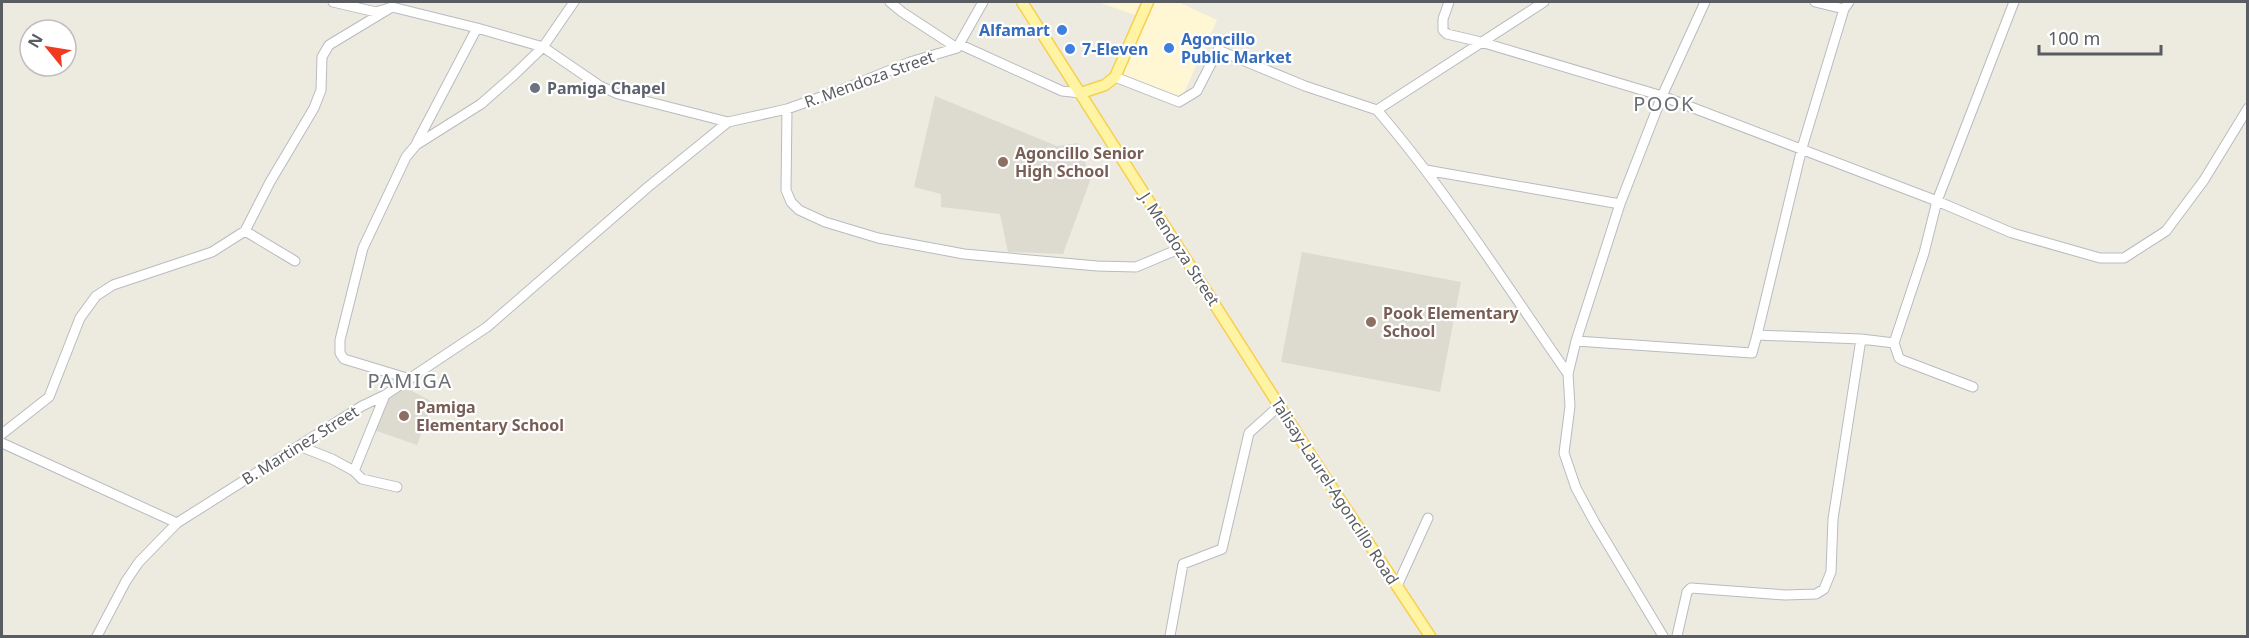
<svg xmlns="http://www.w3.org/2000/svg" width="2249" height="638" font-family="'Noto Sans',sans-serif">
  <rect width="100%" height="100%" fill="#edebe0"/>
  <path fill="#fff7d3" d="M1098,2H1140L1135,15Z
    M1154,2H1178L1217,20L1181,99L1122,76Z"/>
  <path fill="#dddacf" d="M935,96L1057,146L1078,143L1091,178L1063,254L1008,252L1000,214L941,207V194L914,187Z
    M1302,252L1461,282L1440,392L1281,362Z
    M406,388L433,402L417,445L374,430L388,396Z"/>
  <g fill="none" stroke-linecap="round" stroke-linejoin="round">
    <defs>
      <path id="minor" d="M333,2L376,12L392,7L477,28L543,47L600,86L618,94L728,122
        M890,2L902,12L957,48
        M1449,2L1443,19V30L1447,34L1481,42L1662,96L1937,201L2012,233L2100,258H2124L2166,231L2204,180L2248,108
        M1815,2L1844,9
        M961,45L1062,91L1081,93
        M1115,77L1179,102L1197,91L1218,50L1305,86L1377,110L1544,2
        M787,109L786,190L791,202L799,210L825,222L878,238L964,254L1097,266L1136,267L1179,249
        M1377,110C1448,193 1506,285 1568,374
        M417,142L477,28
        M1426,170L1620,204
        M245,231L295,261
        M1757,335L1802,148L1844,9L1849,2
        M1576,341L1752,353L1757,335L1861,339L1894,343L1899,358L1902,360L1973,387
        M1894,343L1924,253L1937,201L2014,2
        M410,379L344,359L340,353V340L363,248L406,157L416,145L481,104L514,75L543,47L574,2
        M2,434L49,397L80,318L96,296L113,285L212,252L245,231L270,182L314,108L321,90L322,57L329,45L392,7
        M2,443L177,523
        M299,446L332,459L354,471L385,395
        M354,471L362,479L397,487
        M1397,586L1428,518
        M97,636L126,581L139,562L177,523L362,406L385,395L487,327L648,187L728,122L787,109L849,87L910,62L957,48L983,2
        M1170,636L1183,564L1222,549L1249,433L1279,406
        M1663,636L1595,523L1576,488L1564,453L1570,406L1568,374L1576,341L1620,204L1662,96L1705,2
        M1677,636L1687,592L1691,588L1785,595L1816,594L1824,589L1831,572L1833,519L1861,339"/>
      <path id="major" d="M1022,2L1315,462L1430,636
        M1081,93L1105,85L1115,77L1148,2"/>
    </defs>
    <use href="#minor" stroke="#b8bbc0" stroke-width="11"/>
    <use href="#major" stroke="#f7cf4f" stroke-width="13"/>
    <use href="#minor" stroke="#fff" stroke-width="9"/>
    <use href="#major" stroke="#fff4a3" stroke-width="10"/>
  </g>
  <g fill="#3f7fe0" stroke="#fff" stroke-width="2">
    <circle cx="1062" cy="30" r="6"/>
    <circle cx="1169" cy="48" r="6"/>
    <circle cx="1070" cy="49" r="6"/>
  </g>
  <circle fill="#6b7280" stroke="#fff" stroke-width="2" cx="535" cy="88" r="6"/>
  <g fill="#8d6e63" stroke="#fff" stroke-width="2">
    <circle cx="1003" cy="162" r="6"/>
    <circle cx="1371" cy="322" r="6"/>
    <circle cx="404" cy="416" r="6"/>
  </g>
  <g text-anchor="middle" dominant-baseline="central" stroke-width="4.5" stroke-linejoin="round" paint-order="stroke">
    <g font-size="16" font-weight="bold" fill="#366cbe" stroke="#fff" text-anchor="start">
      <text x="1050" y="30" text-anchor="end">Alfamart</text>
      <text x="1181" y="39">Agoncillo<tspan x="1181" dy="18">Public Market</tspan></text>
      <text x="1082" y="49">7-Eleven</text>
    </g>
    <g font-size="16" fill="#595d62" stroke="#fff">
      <text transform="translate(869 79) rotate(-20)">R. Mendoza Street</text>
      <text transform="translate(1180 249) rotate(57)">J. Mendoza Street</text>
      <text transform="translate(300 445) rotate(-32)">B. Martinez Street</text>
      <text transform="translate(1335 491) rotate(57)">Talisay-Laurel-Agoncillo Road</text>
    </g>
    <g font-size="16" font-weight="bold" fill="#5b616d" stroke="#fff" text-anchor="start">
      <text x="547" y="88">Pamiga Chapel</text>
    </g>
    <g font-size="16" font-weight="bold" fill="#785e54" stroke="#fff" text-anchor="start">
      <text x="1015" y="153">Agoncillo Senior<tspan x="1015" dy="18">High School</tspan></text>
      <text x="1383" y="313">Pook Elementary<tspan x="1383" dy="18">School</tspan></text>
      <text x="416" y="407">Pamiga<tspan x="416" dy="18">Elementary School</tspan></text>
    </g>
    <g font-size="20" letter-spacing="1.5" fill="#6a6f74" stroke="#fff">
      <text x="1664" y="103">POOK</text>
      <text x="410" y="380">PAMIGA</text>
    </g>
  </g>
  <rect width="2249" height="638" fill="none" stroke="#595d62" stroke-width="6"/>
  <g transform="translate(48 48) rotate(300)"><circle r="28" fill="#ffffff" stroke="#bdbec0" stroke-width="1.5"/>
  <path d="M0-4.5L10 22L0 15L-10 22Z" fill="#f03b23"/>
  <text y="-9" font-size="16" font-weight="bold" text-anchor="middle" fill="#595d62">N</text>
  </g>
  <path d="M2039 45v9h122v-9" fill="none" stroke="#595d62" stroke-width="3"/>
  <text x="2048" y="45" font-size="18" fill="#595d62" stroke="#ffffff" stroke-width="4.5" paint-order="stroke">100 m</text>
</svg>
